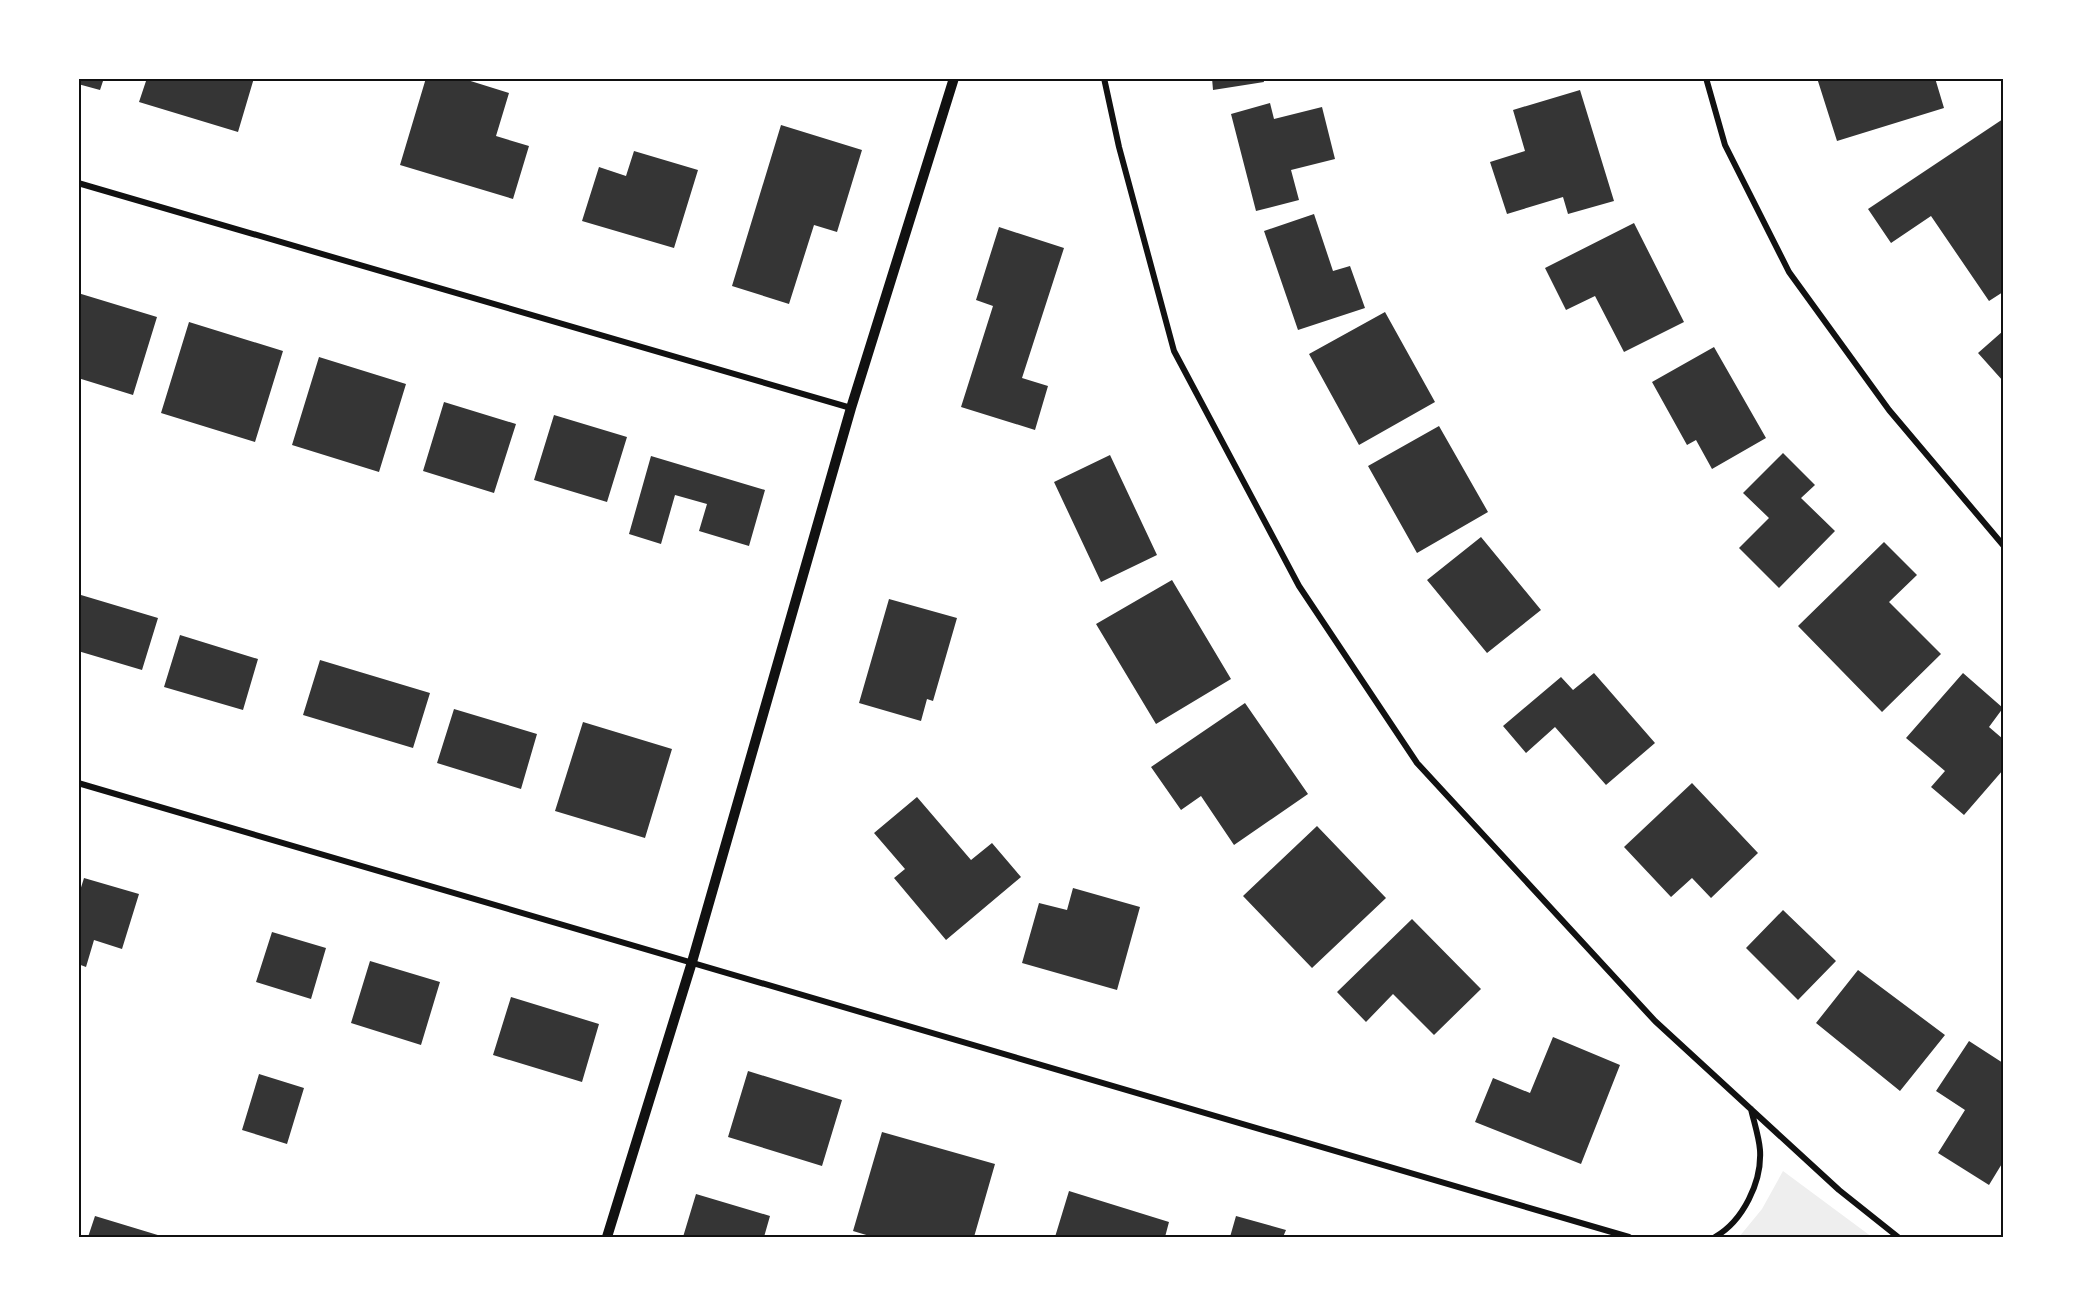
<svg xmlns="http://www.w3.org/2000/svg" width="2081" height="1315" font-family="Signika,sans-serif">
  <rect width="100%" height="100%" fill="#fff"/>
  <path fill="#eee" d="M1783,1171L1872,1237H1739L1762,1209Z"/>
  <path fill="#353535" d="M78,78H104L100,90L78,84Z
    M147,78H254L238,132L139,102Z
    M426,78H461L509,93L496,136L529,146L513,199L400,165Z
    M1212,78H1263L1264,82L1213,90Z
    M1817,78H1935L1944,108L1837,141Z
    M1580,90L1614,201L1568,214L1563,197L1507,214L1490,162L1525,151L1513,110Z
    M1270,103L1274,119L1322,107L1335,159L1291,170L1299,200L1256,211L1231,114Z
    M2003,119V292L1989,301L1931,216L1891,243L1868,209Z
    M781,125L862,150L837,232L814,225L789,304L732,286Z
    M634,151L698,170L674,248L582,221L599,167L626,176Z
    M1314,214L1333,271L1350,266L1365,308L1298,330L1264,231Z
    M1634,223L1684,322L1624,352L1595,296L1566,310L1545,268Z
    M999,227L1064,248L1022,378L1048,386L1035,430L961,407L993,306L976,300Z
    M78,293L157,317L133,395L78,378Z
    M1385,312L1435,402L1359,445L1309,354Z
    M189,322L283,351L255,442L161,413Z
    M2003,331V381L1978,353Z
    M1714,347L1766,438L1712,469L1696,440L1687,445L1652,382Z
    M319,357L406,384L379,472L292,445Z
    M444,402L516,424L494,493L423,471Z
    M554,415L627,437L607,502L534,480Z
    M1439,426L1488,512L1417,553L1368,466Z
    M1783,453L1815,485L1801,498L1835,531L1779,588L1739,548L1769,518L1743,493Z
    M1110,455L1157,555L1101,582L1054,482Z
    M651,456L765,490L749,546L699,531L707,504L675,495L661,544L629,534Z
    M1481,537L1541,610L1487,653L1427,580Z
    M1884,542L1917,575L1889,602L1941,654L1882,712L1798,626Z
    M1172,580L1231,679L1156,724L1096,624Z
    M81,595L158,618L142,670L78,651V606Z
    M889,599L957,618L933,701L927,699L921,721L859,703Z
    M180,635L258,659L243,710L164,687Z
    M320,660L430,693L413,748L303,715Z
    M1594,673L1655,743L1606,785L1555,727L1526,753L1503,726L1561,677L1573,690Z
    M1963,673L2003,708L1989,727L2003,739V770L1964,815L1931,787L1945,771L1906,738Z
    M1245,703L1308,794L1234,845L1201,796L1181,810L1151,767Z
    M454,709L537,734L521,789L437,763Z
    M583,722L672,749L645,838L555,811Z
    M1692,783L1758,853L1711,898L1692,878L1671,897L1624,847Z
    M917,797L971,860L992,843L1021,877L946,940L894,878L905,869L874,833Z
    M1317,826L1386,898L1312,968L1243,896Z
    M84,878L139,894L122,949L94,940L86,967L78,964V897Z
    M1073,888L1140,907L1117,990L1022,963L1039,903L1067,910Z
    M1783,910L1836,961L1798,1000L1746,948Z
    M1412,919L1481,989L1434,1035L1393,994L1366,1022L1337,992Z
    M272,932L326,948L311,999L256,982Z
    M370,961L440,982L421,1045L351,1023Z
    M1858,970L1945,1035L1900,1091L1816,1023Z
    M511,997L599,1024L582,1082L493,1055Z
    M1553,1037L1620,1065L1581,1164L1475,1122L1493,1078L1530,1093Z
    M1969,1041L2003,1063V1162L1989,1185L1938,1153L1965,1110L1936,1091Z
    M748,1071L842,1100L822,1166L728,1137Z
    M259,1074L304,1088L287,1144L242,1130Z
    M882,1132L995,1164L974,1237H873L853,1231Z
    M1069,1191L1169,1222L1165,1237H1055Z
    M696,1194L770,1216L764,1237H683Z
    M95,1216L161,1236V1237H88Z
    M1236,1216L1286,1230L1283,1237H1230Z"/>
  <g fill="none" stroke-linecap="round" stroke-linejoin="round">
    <path stroke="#111" stroke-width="6" d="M1104,78L1119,147L1174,351L1299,586L1417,763L1655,1021L1839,1190L1898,1237
      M1706,78L1725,145L1789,272L1889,410L2003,545
      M78,183L851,408
      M78,783L1629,1237
      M1715,1237C1743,1221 1762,1182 1760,1150C1759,1137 1754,1122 1751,1109"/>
    <path stroke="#111" stroke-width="10" d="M607,1237L692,962L851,408L954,78"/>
  </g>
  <rect width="2081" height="1315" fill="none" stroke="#ffffff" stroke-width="159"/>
  <rect x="80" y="80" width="1922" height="1156" fill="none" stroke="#111" stroke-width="2"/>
</svg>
